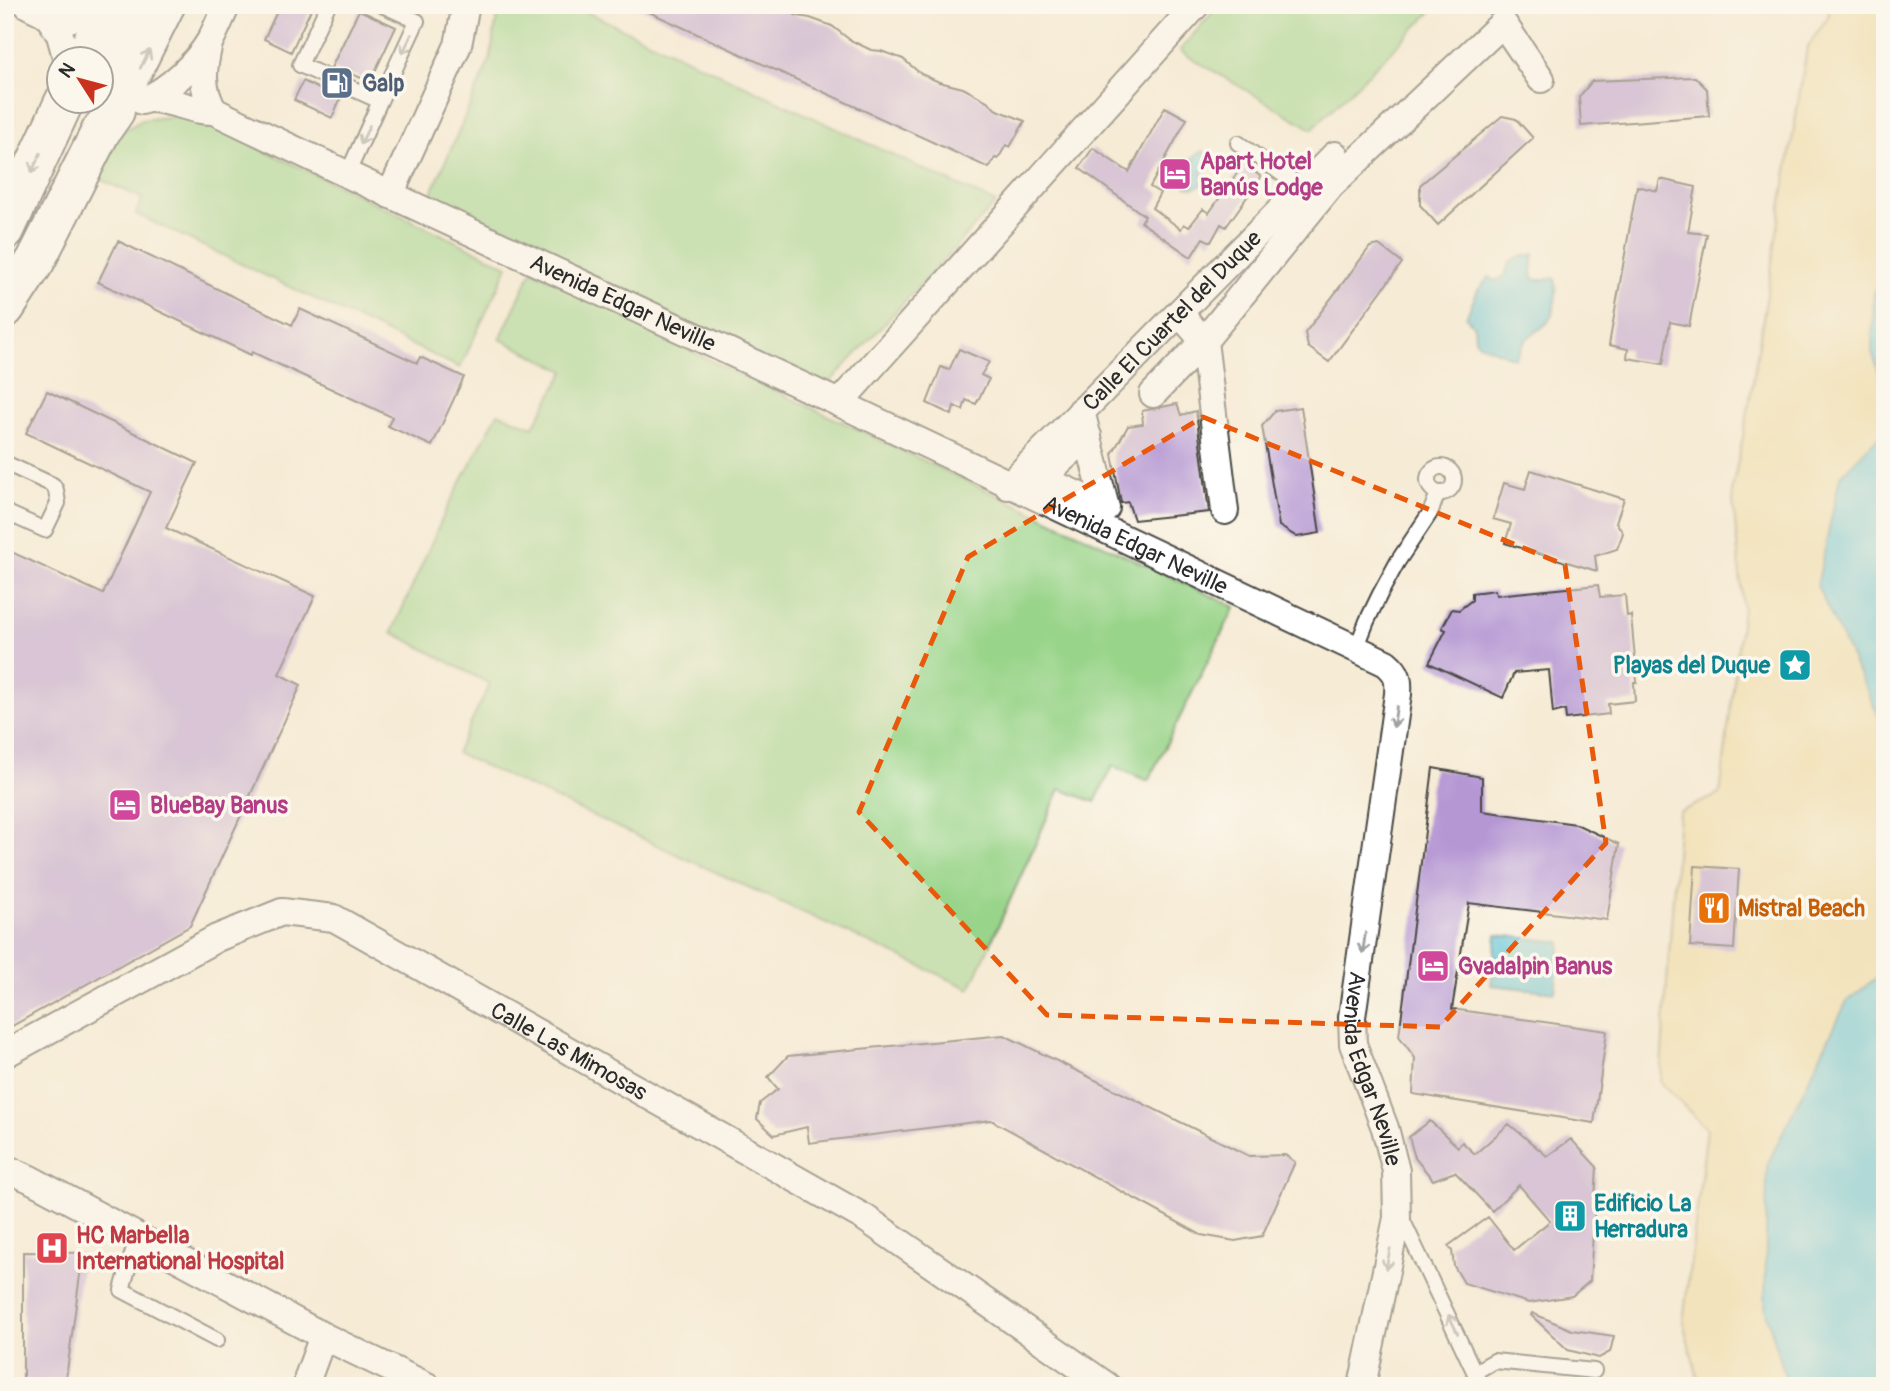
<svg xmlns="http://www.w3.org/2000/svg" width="1890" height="1391" font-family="Pangolin,sans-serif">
  <rect width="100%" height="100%" fill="#fbf7ec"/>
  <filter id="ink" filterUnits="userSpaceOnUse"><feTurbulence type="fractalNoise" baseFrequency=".0143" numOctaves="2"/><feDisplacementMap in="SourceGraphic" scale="14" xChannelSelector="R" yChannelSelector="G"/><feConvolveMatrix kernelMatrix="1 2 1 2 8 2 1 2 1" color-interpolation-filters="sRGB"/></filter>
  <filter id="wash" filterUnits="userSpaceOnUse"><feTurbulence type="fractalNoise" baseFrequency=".00686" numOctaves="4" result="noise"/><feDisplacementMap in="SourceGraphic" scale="28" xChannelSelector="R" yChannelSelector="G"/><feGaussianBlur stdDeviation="1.57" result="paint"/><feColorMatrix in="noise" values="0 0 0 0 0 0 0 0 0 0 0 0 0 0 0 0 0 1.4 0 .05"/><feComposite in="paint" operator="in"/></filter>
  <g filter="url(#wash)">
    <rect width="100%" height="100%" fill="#f6ebd5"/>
    <path fill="#98d489" stroke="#62805a" stroke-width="2" d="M499,5H572L996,203L822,391L427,204L490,59Z
      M1219,5H1438L1312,129L1186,55L1180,50Z
      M174,116L204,122L508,266L460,368L136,214L142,198L94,177L115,136L142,120Z
      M532,270L645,324L644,329L1235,607L1148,781L1113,766L1095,802L1060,789L970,989L456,753L490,684L392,632L446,510L498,413L533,427L565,371L500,339Z"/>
    <path fill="#eeda9e" stroke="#8c8264" stroke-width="2" d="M1830,5H1885V273L1874,291L1872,351L1885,389V435L1880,436L1882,722L1885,724V971L1847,1001L1765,1308L1788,1386H1700L1683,1322L1707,1129L1660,1082L1679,812L1720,794L1743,607L1732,490L1747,417L1807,48L1828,17Z"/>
    <path fill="#5cc4d9" stroke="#447882" stroke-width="2" d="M1203,151L1211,154L1214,159L1213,164L1202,172V182L1200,186L1194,188L1186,186L1183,174C1188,165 1192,155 1203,151Z
      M1534,254L1532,274L1534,279L1540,280L1555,278C1558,289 1555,312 1548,322C1542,329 1532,333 1526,340C1521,346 1520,353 1514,358L1479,344L1475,339L1474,326L1466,317L1478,290L1489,277L1495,281L1504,277C1512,255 1513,259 1534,254Z
      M1885,273V389L1872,352L1874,291Z
      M1880,435H1885V724L1882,723L1817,586L1840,476Z
      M1497,935L1561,942L1555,992L1491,985Z
      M1885,971V1386H1788L1765,1308L1767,1165L1847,1001Z"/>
    <g id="blocks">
      <path fill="#b597d4" d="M280,5H313L291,52L264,39Z
        M634,5H776L798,16L810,18L832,26L850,40L871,50L881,51L903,59L921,74L939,82L963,88L989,102L995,109L1025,121L1010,147L1006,145L998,159L995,158L989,168Z
        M359,10L396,27L370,82L352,74L350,77L331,68Z
        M1695,77L1707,89L1709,116L1581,126L1579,97L1592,81Z
        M303,81L321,90L323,86L342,95L332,118L294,100Z
        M1165,107L1187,119L1150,187L1160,193L1152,208L1181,229L1184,224L1189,227L1203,209L1209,213L1244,163L1261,177L1226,227L1221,224L1211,242L1203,238L1191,257L1141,222L1145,216L1079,168L1093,148L1129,172Z
        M1502,116L1516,119L1533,138L1438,225L1420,205V185Z
        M1660,179L1696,187L1688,232L1707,234L1689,326L1670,322L1663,364L1627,358L1628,349L1609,345L1637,186L1657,191Z
        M118,241L292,325L300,309L417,363L420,357L464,377L432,446L388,426L392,417L252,352L251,355L98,282Z
        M1379,245L1402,263L1329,362L1308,347L1305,333L1370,247Z
        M959,349L989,362L981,375L989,379L976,404L966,400L963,410L954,406L952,415L927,403L941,367L949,370Z
        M47,391L197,463L166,528L315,596L279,674L301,685L190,926L5,1030V549L103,594L150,492L26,433Z
        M1177,404L1181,415L1196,411L1209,512L1134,520L1128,502L1121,503L1112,454L1128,426L1143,424L1142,411Z
        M1301,407L1320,533L1297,537L1279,526L1262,426L1275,411Z
        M1531,470L1624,499L1616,522L1623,533L1617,549L1595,556L1597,571L1505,543L1511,524L1493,519L1504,483L1525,489Z
        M1598,585L1600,597L1625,595L1627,616L1631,615L1637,682H1634L1635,701L1608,704L1609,714L1566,719L1565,710L1553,713L1549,670L1514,673L1503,698L1429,663L1446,630L1442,628L1452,609L1459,610L1472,600V593L1495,590L1496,595Z
        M1433,768L1482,777V811L1576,824L1619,844L1607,920L1469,903L1452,1009L1607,1031L1594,1123L1413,1094L1415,1058L1399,1036Z
        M1695,866L1739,869L1734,949L1690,946Z
        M1004,1035L1249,1156L1285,1155L1295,1162L1262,1236L1235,1241L1201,1235L991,1120L809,1143L807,1127L774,1135L757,1119L760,1103L778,1089L768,1077L788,1056Z
        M1430,1121L1458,1147L1462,1142L1475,1154L1509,1124L1547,1156L1571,1139L1597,1167L1590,1281L1572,1296L1529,1303L1464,1283L1454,1266L1452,1251L1448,1246L1488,1217L1514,1250L1550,1221L1519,1185L1492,1211L1455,1172L1433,1180L1415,1158L1409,1137Z
        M23,1252L83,1253L65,1386H23Z
        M1532,1313L1572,1330L1614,1336L1610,1352L1599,1358L1568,1350L1531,1315Z"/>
    </g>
  </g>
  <g filter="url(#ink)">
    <use href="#blocks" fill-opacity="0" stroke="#494844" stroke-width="2"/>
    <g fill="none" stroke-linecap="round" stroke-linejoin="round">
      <defs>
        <path id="service" d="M328,5L300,65L380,101L347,175
          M380,101L417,21L382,5
          M1238,143L1302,188
          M5,463L53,485L56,490L58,503L45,530L5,512
          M1428 480a13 13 0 1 1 26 0a13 13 0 1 1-26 0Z
          M1356,649L1367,621L1380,594L1398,561L1430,513L1438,493
          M1397,1218L1402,1219L1481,1386
          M137,1237L122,1290L217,1340
          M1475,1372L1494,1361L1594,1371"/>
        <g id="minor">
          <path d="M28,5C49,15 72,31 87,5"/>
          <path d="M47,14L60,35L65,53"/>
          <path d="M209,43C203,69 200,87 214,111"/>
          <path id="s1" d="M149,99C173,99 192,112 214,111C421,211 631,305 839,403C1021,490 1203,577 1386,663C1398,673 1399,679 1398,694L1352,1017L1353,1044L1385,1128L1396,1171L1397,1218L1362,1386"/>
          <path d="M142,101C167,92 197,63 210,41C216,30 221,17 227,5"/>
          <path d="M115,111L139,71L172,5"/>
          <path d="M390,195L458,45L466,5"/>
          <path d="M1179,313L1204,341L1331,185L1503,23L1541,79"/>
          <path d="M1204,341L1225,511"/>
          <path d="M1153,394L1204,341"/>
          <path d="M839,403L1196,5"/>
          <path d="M1081,411L1106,508L1041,478L1088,436"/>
          <path id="s2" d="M1008,486L1335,155"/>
          <path id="s3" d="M5,1054L217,938L282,912L334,918L865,1218L1107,1386"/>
          <path d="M5,1168L30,1179L323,1336L427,1386"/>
          <path d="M308,1386V1377L323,1336"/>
        </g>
        <path id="trunk" d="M84,60L109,5
          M102,95L143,5
          M5,230L64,102
          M5,308L36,260L101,131L115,111"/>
      </defs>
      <use href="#service" stroke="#494844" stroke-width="18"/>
      <use href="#minor" stroke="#494844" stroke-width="30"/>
      <use href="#trunk" stroke="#494844" stroke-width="42"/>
      <use href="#service" stroke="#fff" stroke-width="14"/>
      <use href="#minor" stroke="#fff" stroke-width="26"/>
      <use href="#trunk" stroke="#fff" stroke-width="38"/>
    </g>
    <defs><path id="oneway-shaft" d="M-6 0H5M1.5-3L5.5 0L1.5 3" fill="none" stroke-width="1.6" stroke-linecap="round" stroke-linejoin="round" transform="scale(1.75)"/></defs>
    <g stroke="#a0a0a0">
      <use href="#oneway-shaft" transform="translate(407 44) rotate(115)"/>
      <use href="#oneway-shaft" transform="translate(145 59) rotate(-63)"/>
      <use href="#oneway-shaft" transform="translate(365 135) rotate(115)"/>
      <use href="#oneway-shaft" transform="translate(36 163) rotate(115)"/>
      <use href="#oneway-shaft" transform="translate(1395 717) rotate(98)"/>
      <use href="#oneway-shaft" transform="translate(1364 943) rotate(98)"/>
      <use href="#oneway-shaft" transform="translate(1388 1259) rotate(102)"/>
      <use href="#oneway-shaft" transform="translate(1453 1324) rotate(-116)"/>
    </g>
  </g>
  <path d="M0 0H1890V1391H0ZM1203,417L1565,565L1606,843L1440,1027L1047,1015L859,812L968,557Z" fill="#f6ebd5" fill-opacity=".55" fill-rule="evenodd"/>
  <path fill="none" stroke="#e8590c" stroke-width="5" stroke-dasharray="14 9" stroke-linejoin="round" d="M1203,417L1565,565L1606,843L1440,1027L1047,1015L859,812L968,557Z"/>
  <defs>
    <symbol id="fuel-square" viewBox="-11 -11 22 22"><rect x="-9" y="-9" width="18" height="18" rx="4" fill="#5c6f8a" stroke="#fbf7ec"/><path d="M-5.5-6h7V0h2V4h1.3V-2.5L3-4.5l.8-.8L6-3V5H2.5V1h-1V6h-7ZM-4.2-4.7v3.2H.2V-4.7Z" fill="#fff"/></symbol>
    <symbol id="hotel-square" viewBox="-11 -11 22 22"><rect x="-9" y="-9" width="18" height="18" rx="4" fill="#d1479c" stroke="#fbf7ec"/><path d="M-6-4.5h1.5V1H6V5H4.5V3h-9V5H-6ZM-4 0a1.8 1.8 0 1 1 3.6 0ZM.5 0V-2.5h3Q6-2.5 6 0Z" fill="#fff"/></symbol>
    <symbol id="sight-square" viewBox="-11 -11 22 22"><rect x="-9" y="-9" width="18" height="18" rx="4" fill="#0f9aa8" stroke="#fbf7ec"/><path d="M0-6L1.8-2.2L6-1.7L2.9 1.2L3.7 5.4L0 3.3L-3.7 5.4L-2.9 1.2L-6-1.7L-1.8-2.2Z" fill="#fff"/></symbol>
    <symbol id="restaurant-square" viewBox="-11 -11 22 22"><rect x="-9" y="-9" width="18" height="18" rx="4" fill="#e8710a" stroke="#fbf7ec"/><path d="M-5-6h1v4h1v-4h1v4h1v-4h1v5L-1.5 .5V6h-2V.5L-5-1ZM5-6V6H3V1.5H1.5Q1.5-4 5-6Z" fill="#fff"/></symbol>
    <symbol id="building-square" viewBox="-11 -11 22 22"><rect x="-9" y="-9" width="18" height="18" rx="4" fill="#0f9aa8" stroke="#fbf7ec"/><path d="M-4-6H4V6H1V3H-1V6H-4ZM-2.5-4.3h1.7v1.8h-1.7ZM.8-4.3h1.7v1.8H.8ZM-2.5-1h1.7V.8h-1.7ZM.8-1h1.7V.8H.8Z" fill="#fff"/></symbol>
    <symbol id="hospital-square" viewBox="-11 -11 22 22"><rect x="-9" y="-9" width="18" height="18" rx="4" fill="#e0444e" stroke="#fbf7ec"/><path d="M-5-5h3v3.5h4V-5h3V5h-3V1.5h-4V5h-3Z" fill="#fff"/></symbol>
  </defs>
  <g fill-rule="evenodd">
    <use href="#fuel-square" x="318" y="64" width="38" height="38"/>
    <use href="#hotel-square" x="1156" y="155" width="38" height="38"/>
    <use href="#sight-square" x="1776" y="646" width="38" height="38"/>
    <use href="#hotel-square" x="106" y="786" width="38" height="38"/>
    <use href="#restaurant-square" x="1695" y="889" width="38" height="38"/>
    <use href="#hotel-square" x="1414" y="947" width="38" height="38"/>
    <use href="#building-square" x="1551" y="1197" width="38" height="38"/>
    <use href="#hospital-square" x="33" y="1229" width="38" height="38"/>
  </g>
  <g text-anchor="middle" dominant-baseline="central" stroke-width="7" stroke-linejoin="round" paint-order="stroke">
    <g font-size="23" font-weight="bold" fill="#4e5e75" stroke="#fbf7ec" text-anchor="start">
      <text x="362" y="83">Galp</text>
    </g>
    <g font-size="23" font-weight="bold" fill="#b23c85" stroke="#fbf7ec" text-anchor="start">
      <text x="1200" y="161">Apart Hotel<tspan x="1200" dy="26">Banús Lodge</tspan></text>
      <text x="150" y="805">BlueBay Banus</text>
      <text x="1458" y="966">Gvadalpin Banus</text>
    </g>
    <g font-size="23" fill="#2b2b2b" stroke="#fbf7ec">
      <text stroke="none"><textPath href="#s1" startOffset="518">Avenida Edgar Neville</textPath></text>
      <text stroke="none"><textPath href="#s2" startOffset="233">Calle El Cuartel del Duque</textPath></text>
      <text stroke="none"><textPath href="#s1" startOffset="1085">Avenida Edgar Neville</textPath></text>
      <text stroke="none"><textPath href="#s3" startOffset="634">Calle Las Mimosas</textPath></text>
      <text stroke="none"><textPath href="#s1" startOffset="1778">Avenida Edgar Neville</textPath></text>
    </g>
    <g font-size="23" font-weight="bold" fill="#0d838f" stroke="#fbf7ec" text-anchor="end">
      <text x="1770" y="665">Playas del Duque</text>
      <text x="1594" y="1203" text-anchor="start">Edificio La<tspan x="1594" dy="26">Herradura</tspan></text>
    </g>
    <g font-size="23" font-weight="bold" fill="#c56008" stroke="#fbf7ec" text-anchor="start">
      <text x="1738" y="908">Mistral Beach</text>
    </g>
    <g font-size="23" font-weight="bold" fill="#be3a42" stroke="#fbf7ec" text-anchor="start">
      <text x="76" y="1235">HC Marbella<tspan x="76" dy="26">International Hospital</tspan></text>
    </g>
  </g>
  <rect width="1890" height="1391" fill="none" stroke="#fbf7ec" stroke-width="28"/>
  <g transform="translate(80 80) rotate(306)"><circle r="33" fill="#fbf7ec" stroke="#a8a59f" stroke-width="2"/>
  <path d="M0-5L12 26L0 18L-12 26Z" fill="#c8321e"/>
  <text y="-10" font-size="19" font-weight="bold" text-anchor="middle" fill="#2b2b2b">N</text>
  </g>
</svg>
